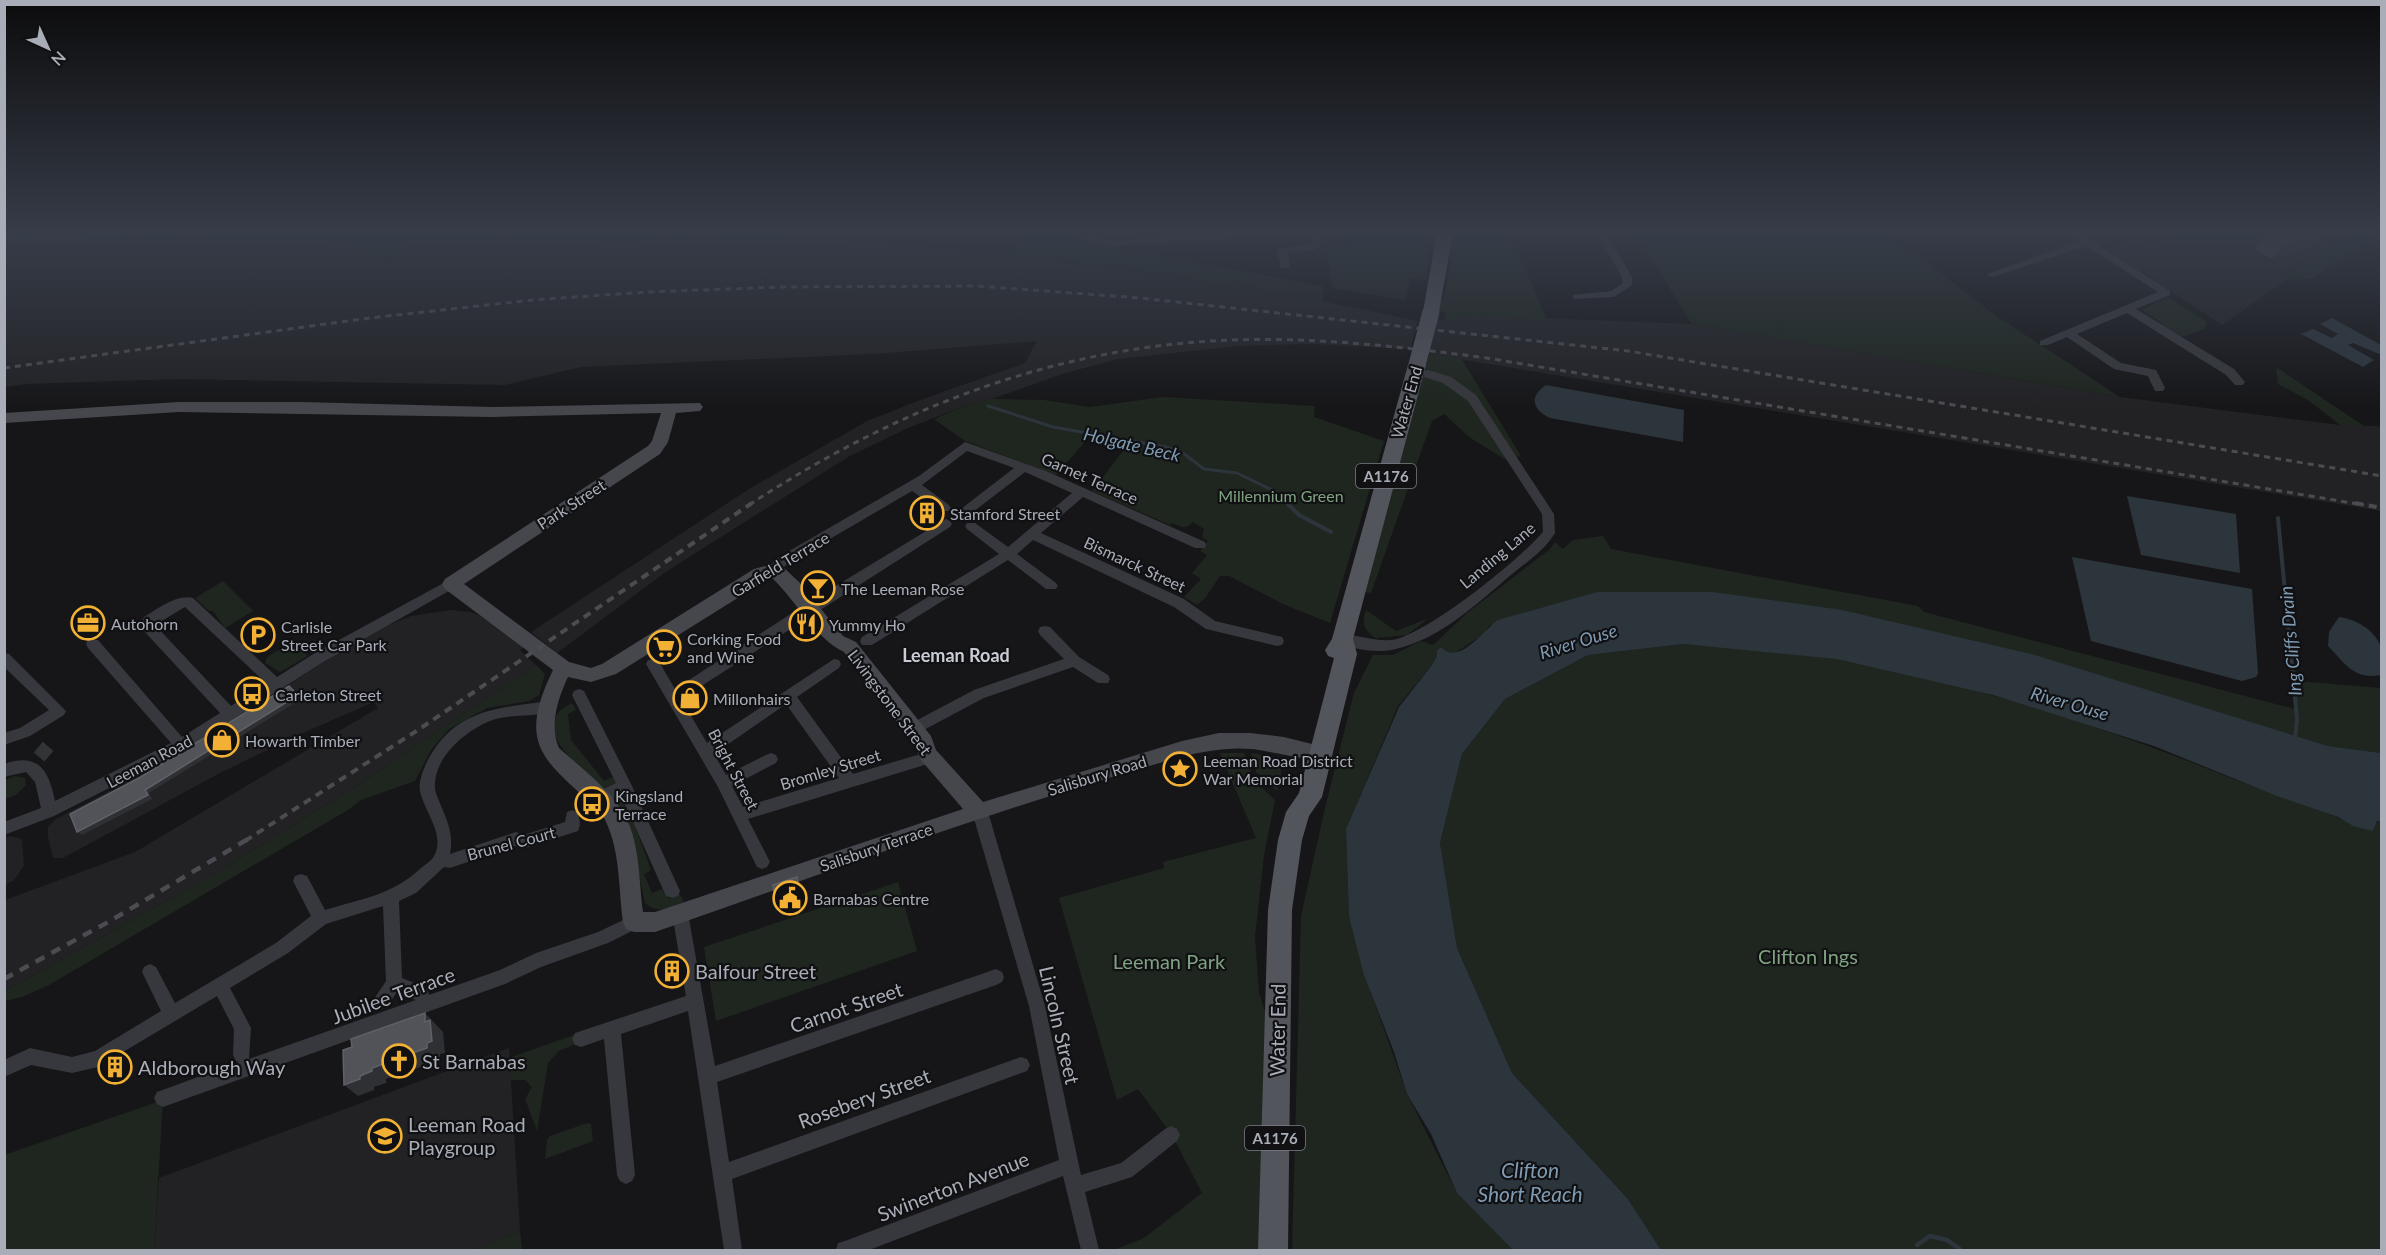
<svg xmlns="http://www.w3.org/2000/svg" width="2386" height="1255" font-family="Lato,sans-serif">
  <rect width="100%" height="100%" fill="#161618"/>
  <path fill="#222225" d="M4,232H312L348,247L369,263L394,264L417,232H606L598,243L739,234H777L941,248L1164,274L1238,289L1240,284L1418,321L1410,349L1310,344L1238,346L1118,359L1062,374L992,399L957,409L908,428L850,456L667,571L557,653L531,632L749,489L867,421L920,400L1025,363L1037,341L873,354L581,367L505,385L179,379L26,384L5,387Z
    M2183,232H2309L2331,245L2280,275L2286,280L2222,325L2105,248L2141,236L2152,243Z
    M1457,315L1692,324L2120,397L2340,425L2377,426L2381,427V511L1429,354L1437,319L1457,322Z
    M451,610L470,612L481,616L524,647L520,650L536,665L358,785L211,876L5,991V900L135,852L378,708L374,702L296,736L222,772L63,858H53L48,837V827L56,819L189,749L341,651L389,625L411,616Z
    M10,836L22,839L24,866L14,880L5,885V837Z
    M509,1048L520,1231L475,1250H154L159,1178Z"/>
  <path fill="#1e261f" d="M312,232H417L394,264L369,263L348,247Z
    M606,232H682L678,236L597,244L605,236Z
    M1015,232H1064L1083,240L1143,253L1323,286V301L1268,292L1240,284L1239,290L1164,274L1003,255L1024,236Z
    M1345,232H1388L1425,236V232H1432L1426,280L1410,278L1406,300L1332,288L1326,246L1348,245Z
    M1456,232H1510L1547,320L1457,315L1458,322L1444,320L1446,312L1438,311L1446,289Z
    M1634,232H1887L1998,317L2120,397L1692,324Z
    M2349,232H2381V237L2362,246L2311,279L2286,280L2280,276Z
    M2168,297L2207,322L2204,329L2179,338L2160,326L2164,324L2142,310Z
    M1429,354L1461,358L1521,456L1504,459L1469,437L1444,414L1432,421L1371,593L1365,592Z
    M2276,367L2364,426L2340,425L2308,400L2278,384Z
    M1163,397L1315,406L1314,417L1384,441L1330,623L1285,605L1229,576H1220L1205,598L1197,605L1184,597L1201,579L1192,573L1207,555L1200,551L1208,541L1202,537L1204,529L1193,522C1185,530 1181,527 1172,523L1170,525L1092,491L1130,442L1090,436L1056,475L965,441L934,419L957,409L992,399L1044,400L1090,407Z
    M1603,536L1611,549L1918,606L1924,612L2295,709L2297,681L2381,688V753L2328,746L2169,697L1713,592H1597L1489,626L1484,634L1455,653L1445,652L1441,647L1437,650V656L1432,665L1398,706L1346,830L1349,917L1370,990L1407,1094L1457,1193L1514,1250H1292L1301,916L1325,808L1354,693L1373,655H1393L1421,641L1433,645L1467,613L1550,549L1555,542L1563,549L1573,540Z
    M223,581L253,611L225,628L213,611H209L195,598Z
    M1366,610L1396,631L1429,618L1407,635L1375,638C1363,629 1362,623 1366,610Z
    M291,642L308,656L280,672L265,663L267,657Z
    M1684,644C1735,649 1788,650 1838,659C1974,684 2108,728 2236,780C2273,795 2320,806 2354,826L2381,822V1250H1661L1628,1199L1512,1073L1457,948L1440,843L1462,754L1505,699L1588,655Z
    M536,665L545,674L539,695L529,701L487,708L449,729L431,750L415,781L361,800L348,810L49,985L22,997L5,1001V991L211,876L358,785Z
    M572,703L576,710L568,714L571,740L604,781L612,777L615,779L616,783L602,789C582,770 524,725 572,703Z
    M1220,753H1244L1254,780L1275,800L1264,855L1255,937L1259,993L1268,1021L1267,1112L1259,1250H1114L1144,1238L1202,1193L1172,1135L1138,1089L1117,1100L1059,898L1164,868L1163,862L1256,838Z
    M1251,753C1281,758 1286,760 1277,791L1256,772Z
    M15,776L25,778L26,785L16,795L5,799V780Z
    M617,796H622L626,801L651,870L644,874L652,893L662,889L669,899L680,894L684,902C670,907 658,915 645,903L627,818L615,799Z
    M898,882L917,951L716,1021L704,947Z
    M574,1035L575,1044L559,1051L548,1063L537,1131L525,1099L532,1087L525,1080H511L509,1058Z
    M163,1100L154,1250H5L4,1155Z
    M587,1123L591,1124L593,1141L545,1159L547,1140L550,1136Z
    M520,1231L522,1250H475Z"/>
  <path fill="#2c353c" d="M2332,318L2381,345V353L2379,354L2353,343L2348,345L2374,360L2363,367L2301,334L2313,329L2332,338L2338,334L2320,324Z
    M1546,385L1684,410L1683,442L1550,418C1533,410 1528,397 1546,385Z
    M2127,496L2236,514L2240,573L2141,555Z
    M2072,557L2252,589L2258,673L2256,677L2242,681L2091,641Z
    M1597,592H1713L1842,610L2035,655L2328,746L2381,753V822L2377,821L2373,831L2353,826L2338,817L2277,796L2154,746L1993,695L1837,659L1684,644L1588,655L1505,699L1462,754L1440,843L1457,948L1512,1073L1628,1199L1661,1250H1513L1457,1193L1431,1134L1407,1094L1394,1052L1364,975L1349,917L1346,829L1399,707L1432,665L1437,656V650L1441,647C1459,667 1484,629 1498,620Z
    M2339,617C2356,619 2378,631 2382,651C2383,658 2382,667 2381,675C2353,680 2345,663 2328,646L2329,632Z"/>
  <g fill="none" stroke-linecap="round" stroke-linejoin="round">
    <path stroke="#2c353c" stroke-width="3" d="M988,406L1053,427L1166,447L1183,453L1204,469L1237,473L1274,491L1289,505"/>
    <path stroke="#2c353c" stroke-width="4" d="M1287,503L1299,515L1331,532
      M2278,518L2297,719L2295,739"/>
    <path stroke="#2c353c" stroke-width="4.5" d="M1917,1245L1930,1236L1947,1240L1961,1250"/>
    <path stroke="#333438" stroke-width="14" stroke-dasharray="14 7" stroke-linecap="butt" d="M39,757L51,743"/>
    <path fill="#37383d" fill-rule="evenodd" d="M983,232H993V233L988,236Z
      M1081,232H1091L1092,236L1112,240L1237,232H1294L1289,235L1112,246L1084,240Z
      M1309,232H1319L1320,247L1314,250L1288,253L1290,266L1289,268H1281L1277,251L1278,249L1311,244Z
      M1596,232H1606L1632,277V285L1614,297L1573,299V295L1611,291L1622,284V277Z
      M2066,232H2078L2170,291V295L2136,309L2234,369L2245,382L2243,385H2235L2226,375L2127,313L2077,334L2121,363L2156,370L2165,388L2163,391H2155L2148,376L2114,369L2067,337L2048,345H2040V341L2158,292L2086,246L1996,276H1988L1987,274L2079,241Z
      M1428,370L1451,377L1476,395L1554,514L1555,533C1545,550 1527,562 1512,574C1478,603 1440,639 1396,649C1377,654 1356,649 1337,643L1335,639L1337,635C1350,631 1376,644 1397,639C1434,628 1517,562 1543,532L1542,514L1468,401L1443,383L1424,377V371Z
      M965,442L1046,471L1205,542L1206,545L1205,548H1195L1083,497L1041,533L1184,599L1215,621L1282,637L1284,641L1282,645L1277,646L1206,629L1174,607L1033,540L1017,554L1056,583L1058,586L1056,589H1046L1008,560L872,645H862L860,641L862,637L999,554L967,529L965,526L967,523H975L1008,547L1072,493L1025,472L969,515H961L959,512L961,509L1014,468L967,451L922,485L949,505L951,508L949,511H941L912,491L787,564L778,573H768L767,570L777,558L919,476Z
      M946,519L950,521L952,524L950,527L681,699L707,743L834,659L839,660L841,664L839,668L797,697L853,774L931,751L936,753L938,757L936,761L931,763L748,819L770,862L767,867L762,869L757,867L718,787L646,664L648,660H658L675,689L806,604ZM786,704L839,778L743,807L732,786L776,763L778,759L776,755L771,753L766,755L726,775L714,754Z
      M451,579L458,584L456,587L325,661L186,749L54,816L4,835V822L41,808L35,782L26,772L4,777V764C38,752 49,770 55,801L171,743L88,648L86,644L88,640H98L182,737L220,713L143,630L141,626L144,617C158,609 176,594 193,598L277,677L315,653ZM185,607L267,684L231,706L155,625Z
      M1045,626L1050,627L1079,657L1108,675L1110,679L1108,683H1098L1073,667L984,698L918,733L913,735L908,733L906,729L908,725L974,690L1064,659L1040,635L1038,631L1040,627Z
      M4,653L9,654L66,711L64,715L30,736L4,745V733L20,728L49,710L4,667Z
      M579,689L584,691L632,786L680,891L678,896L672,898L666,896L621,795L600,804L595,803L593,798L595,793L616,783L572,695L574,691Z
      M549,701L554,703L556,707L554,711C534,718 510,713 490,721C465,731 433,758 435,788C435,792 438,798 439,801C447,820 454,834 450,854L516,832L523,835L565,822L567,812L572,810L577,812C580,819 581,824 578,831L522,849L515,846L450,868L444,867L416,893L399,901L402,978L427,988L429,995L500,970L536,953L598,932L634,915L640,917L642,922L640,927L608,943L541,967L505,984L163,1107L157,1104L154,1098L157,1092L239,1062L236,1061L233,1055L234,1029L217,996L98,1067L72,1073L31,1065L4,1077V1060L30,1048L72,1057L95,1051L161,1011L142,972L144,967L150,964L156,967L175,1003L276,943L311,916L293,881L295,876L301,874L307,876L325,910C361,899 392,895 420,869C424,865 432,861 434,856C446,835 424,811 420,791C418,780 425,765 430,756C458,708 500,708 549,701ZM383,906L386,981L374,999L376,1005L382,1007L388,1005L397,992L416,1000L249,1059L251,1028L230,988L288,953L326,924Z
      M980,806L985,807L988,812L1045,1006L1081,1175L1121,1163L1165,1129L1171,1126L1177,1129L1180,1135L1177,1141L1132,1177L1085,1192L1099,1250H1081L1063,1176L869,1250H836L838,1243L845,1241L1059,1160L1029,1006L972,812L975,807Z
      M680,906L686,908L688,913L715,1066L996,969L1002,972L1004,977L1002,982L996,985L717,1082L729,1162L1021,1057L1027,1059L1030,1065L1027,1071L732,1179L742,1250H724L688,1011L621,1034L635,1175L632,1181L626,1184L620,1181L617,1175L604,1039L581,1047L575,1045L572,1039L575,1033L686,996L672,913L674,908Z"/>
    <path fill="#45474d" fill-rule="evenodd" d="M179,402H302L492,407L700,403L703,407L700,411L676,413L668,442L660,454L464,584L569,662L591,668L602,664L754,569L773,564L783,567L799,582L843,636L856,642L931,736L936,750L983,802L1182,741L1219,733H1250L1284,737L1328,748L1331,754L1328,760C1317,763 1269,751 1252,749C1228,747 1204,751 1181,757C1003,806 829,872 655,932H634L626,929L623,922C618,886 621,847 602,814C548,761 514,750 553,670L445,589L442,584L445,579L648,446L652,441L661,413L492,417L179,412L4,423V413ZM771,577C795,599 816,639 844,652L915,745L921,760L963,809L655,912H643C638,876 641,832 616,802C600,782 578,765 559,748C549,725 558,698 568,677L591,682L616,674Z"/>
    <path fill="#53555c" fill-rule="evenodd" d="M1437,232H1453L1439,312L1437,316H1425L1423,312Z
      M1417,359L1423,361L1426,365L1353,639L1357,654L1322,797L1309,816L1302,840L1292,910L1288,1250H1258L1268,910L1278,840L1286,812L1299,793L1334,658L1328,656L1325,650L1332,639L1408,365L1411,361Z"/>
    <path stroke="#4a4c52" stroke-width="3" stroke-dasharray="6 5" stroke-linecap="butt" d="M4,368L370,318L532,300L647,292L780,287L977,286L1140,298L1628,351L2382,476
      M749,505C897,408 1056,346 1233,340C1318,337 1403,347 1487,358L2364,505"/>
    <path stroke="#4a4c52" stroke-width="4" stroke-dasharray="8 6" stroke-linecap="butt" d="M2355,503L2382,508
      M245,841L418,730L752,503"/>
    <path stroke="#4a4c52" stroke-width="4.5" stroke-dasharray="10 8" stroke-linecap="butt" d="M4,979L110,921L248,839"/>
    <path stroke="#53555c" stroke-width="17" d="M1417,365L1431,312"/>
  </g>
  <path fill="#47494d" d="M4,232H202L201,234L4,241Z
    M2266,234L2316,245L2272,259L2255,249Z"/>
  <path fill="#2f3033" d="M2320,232H2326L2316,245L2272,259L2283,244Z
    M298,695L301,699L149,793L152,799L82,835L77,832Z
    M797,877L800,883L805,906L780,913L777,907Z
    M425,1013L443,1032L445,1053L440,1054V1060L386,1079V1083L374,1087V1090L358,1096L344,1085L360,1076L425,1022Z"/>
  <path fill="#525359" stroke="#5f6168" stroke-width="1.5" d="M2271,232H2320L2283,244L2266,234Z
    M289,686L298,695L145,790L148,795L77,832L70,814L139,778Z
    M797,877L801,899L777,907L773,885Z
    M425,1013V1022L430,1020L432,1041L427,1043V1048L372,1068V1071L360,1076V1079L344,1085L343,1050L352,1047L351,1039Z"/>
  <linearGradient id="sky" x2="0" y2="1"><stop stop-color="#0c0c0d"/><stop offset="0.57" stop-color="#363c48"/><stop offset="1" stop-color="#363c48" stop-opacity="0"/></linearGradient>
  <rect width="2386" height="408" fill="url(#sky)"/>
  <defs>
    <symbol id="building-ring" viewBox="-11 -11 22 22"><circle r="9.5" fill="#111113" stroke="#f2b134" stroke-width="1.5"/><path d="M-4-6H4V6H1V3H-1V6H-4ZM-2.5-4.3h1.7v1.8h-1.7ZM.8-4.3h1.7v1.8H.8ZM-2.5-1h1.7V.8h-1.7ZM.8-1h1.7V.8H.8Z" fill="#f2b134"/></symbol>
    <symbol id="bar-ring" viewBox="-11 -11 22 22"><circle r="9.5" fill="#111113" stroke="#f2b134" stroke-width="1.5"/><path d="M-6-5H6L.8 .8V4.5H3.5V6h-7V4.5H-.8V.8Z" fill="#f2b134"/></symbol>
    <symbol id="office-ring" viewBox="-11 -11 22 22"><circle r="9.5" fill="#111113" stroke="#f2b134" stroke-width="1.5"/><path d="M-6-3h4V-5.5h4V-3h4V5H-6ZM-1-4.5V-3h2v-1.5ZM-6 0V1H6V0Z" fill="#f2b134"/></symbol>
    <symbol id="restaurant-ring" viewBox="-11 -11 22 22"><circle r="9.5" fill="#111113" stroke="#f2b134" stroke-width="1.5"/><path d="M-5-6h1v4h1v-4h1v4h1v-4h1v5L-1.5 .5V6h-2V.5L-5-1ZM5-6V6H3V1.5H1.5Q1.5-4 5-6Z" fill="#f2b134"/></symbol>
    <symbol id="parking-ring" viewBox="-11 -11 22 22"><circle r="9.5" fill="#111113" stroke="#f2b134" stroke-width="1.5"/><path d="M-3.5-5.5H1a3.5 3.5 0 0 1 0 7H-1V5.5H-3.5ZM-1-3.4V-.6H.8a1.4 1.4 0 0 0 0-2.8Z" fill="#f2b134"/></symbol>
    <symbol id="supermarket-ring" viewBox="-11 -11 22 22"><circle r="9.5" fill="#111113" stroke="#f2b134" stroke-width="1.5"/><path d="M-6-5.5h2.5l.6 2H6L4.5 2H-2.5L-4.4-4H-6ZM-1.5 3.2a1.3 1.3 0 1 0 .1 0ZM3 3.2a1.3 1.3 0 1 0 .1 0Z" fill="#f2b134"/></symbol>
    <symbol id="bus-ring" viewBox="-11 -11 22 22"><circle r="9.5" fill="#111113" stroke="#f2b134" stroke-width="1.5"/><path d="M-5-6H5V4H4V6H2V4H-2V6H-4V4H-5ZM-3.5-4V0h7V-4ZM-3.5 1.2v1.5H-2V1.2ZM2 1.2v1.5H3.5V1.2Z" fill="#f2b134"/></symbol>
    <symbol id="shop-ring" viewBox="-11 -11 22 22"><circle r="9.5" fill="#111113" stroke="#f2b134" stroke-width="1.5"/><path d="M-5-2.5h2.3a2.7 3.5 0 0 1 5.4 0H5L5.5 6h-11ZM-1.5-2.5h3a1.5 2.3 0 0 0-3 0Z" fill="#f2b134"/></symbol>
    <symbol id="sight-ring" viewBox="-11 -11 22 22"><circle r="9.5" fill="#111113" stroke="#f2b134" stroke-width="1.5"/><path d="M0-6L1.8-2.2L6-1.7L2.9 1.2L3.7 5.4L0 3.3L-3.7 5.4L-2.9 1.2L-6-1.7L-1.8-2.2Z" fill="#f2b134"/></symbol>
    <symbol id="civic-ring" viewBox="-11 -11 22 22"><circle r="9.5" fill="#111113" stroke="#f2b134" stroke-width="1.5"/><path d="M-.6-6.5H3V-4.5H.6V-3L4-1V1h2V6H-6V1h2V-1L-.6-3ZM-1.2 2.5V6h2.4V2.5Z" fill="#f2b134"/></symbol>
    <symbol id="church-ring" viewBox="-11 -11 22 22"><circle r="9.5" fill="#111113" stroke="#f2b134" stroke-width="1.5"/><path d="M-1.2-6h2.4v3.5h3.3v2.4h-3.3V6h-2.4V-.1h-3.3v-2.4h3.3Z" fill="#f2b134"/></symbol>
    <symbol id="school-ring" viewBox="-11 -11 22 22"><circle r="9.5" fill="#111113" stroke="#f2b134" stroke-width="1.5"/><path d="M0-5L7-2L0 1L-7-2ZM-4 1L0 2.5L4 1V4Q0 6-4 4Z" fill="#f2b134"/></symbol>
  </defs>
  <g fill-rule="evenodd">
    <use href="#building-ring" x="908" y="494" width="38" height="38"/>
    <use href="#bar-ring" x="799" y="569" width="38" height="38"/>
    <use href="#office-ring" x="69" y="604" width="38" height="38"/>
    <use href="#restaurant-ring" x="787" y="605" width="38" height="38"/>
    <use href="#parking-ring" x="239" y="616" width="38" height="38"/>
    <use href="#supermarket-ring" x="645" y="628" width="38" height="38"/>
    <use href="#bus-ring" x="233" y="675" width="38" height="38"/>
    <use href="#shop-ring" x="671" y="679" width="38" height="38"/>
    <use href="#shop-ring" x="203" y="721" width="38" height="38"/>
    <use href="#sight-ring" x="1161" y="750" width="38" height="38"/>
    <use href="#bus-ring" x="573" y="785" width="38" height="38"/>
    <use href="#civic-ring" x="771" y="879" width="38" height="38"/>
    <use href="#building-ring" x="653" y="952" width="38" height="38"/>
    <use href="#church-ring" x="380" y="1042" width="38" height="38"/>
    <use href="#building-ring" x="96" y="1048" width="38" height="38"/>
    <use href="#school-ring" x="366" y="1117" width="38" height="38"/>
  </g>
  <g text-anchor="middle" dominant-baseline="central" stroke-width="4.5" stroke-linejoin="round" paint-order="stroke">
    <g fill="#111113" stroke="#7b7e86" stroke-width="1.5">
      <rect x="1356" y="464" width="60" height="24" rx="4.5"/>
      <rect x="1245" y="1126" width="60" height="24" rx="4.5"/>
    </g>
    <g font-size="15" font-weight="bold" fill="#a8adb8">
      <text x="1386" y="476">A1176</text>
      <text x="1275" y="1138">A1176</text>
    </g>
    <g font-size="16" fill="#a8adb8" stroke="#111113">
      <text transform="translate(1406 402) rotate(-74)">Water End</text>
      <text transform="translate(1090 478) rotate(24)">Garnet Terrace</text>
      <text transform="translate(571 504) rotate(-33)">Park Street</text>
      <text transform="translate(1497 555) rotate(-40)">Landing Lane</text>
      <text transform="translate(780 564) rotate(-31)">Garfield Terrace</text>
      <text transform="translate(1135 564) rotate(25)">Bismarck Street</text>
      <text transform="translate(890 702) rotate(53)">Livingstone Street</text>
      <text transform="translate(149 761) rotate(-28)">Leeman Road</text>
      <text transform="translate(734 769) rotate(62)">Bright Street</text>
      <text transform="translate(830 769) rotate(-17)">Bromley Street</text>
      <text transform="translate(1097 775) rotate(-17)">Salisbury Road</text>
      <text transform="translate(511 843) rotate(-15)">Brunel Court</text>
      <text transform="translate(876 847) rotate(-19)">Salisbury Terrace</text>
    </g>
    <g font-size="16" fill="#7fa381" stroke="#111113">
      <text x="1281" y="495">Millennium Green</text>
    </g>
    <g font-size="16" fill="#a8adb8" stroke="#111113" text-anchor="start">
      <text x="950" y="513">Stamford Street</text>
      <text x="841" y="588">The Leeman Rose</text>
      <text x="111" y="623">Autohorn</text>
      <text x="829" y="624">Yummy Ho</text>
      <text x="281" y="626">Carlisle<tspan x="281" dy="18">Street Car Park</tspan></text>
      <text x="687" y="638">Corking Food<tspan x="687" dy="18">and Wine</tspan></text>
      <text x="275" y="694">Carleton Street</text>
      <text x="713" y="698">Millonhairs</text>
      <text x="245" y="740">Howarth Timber</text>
      <text x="1203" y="760">Leeman Road District<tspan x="1203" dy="18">War Memorial</tspan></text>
      <text x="615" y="795">Kingsland<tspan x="615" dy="18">Terrace</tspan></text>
      <text x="813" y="898">Barnabas Centre</text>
    </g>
    <g font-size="18" font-style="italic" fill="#7f9bb3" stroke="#111113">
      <text transform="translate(1132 444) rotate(13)">Holgate Beck</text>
      <text transform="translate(1578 641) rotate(-17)">River Ouse</text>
      <text transform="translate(2290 641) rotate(-95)">Ing Cliffs Drain</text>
      <text transform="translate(2070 703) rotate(16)">River Ouse</text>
    </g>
    <g font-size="18" font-weight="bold" fill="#c9ccd4" stroke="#111113">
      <text x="956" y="655">Leeman Road</text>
    </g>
    <g font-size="20" fill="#7fa381" stroke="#111113">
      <text x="1808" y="956">Clifton Ings</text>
      <text x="1169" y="961">Leeman Park</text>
    </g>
    <g font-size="20" fill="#a8adb8" stroke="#111113" text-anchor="start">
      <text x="695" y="971">Balfour Street</text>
      <text x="422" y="1061">St Barnabas</text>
      <text x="138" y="1067">Aldborough Way</text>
      <text x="408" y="1124">Leeman Road<tspan x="408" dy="23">Playgroup</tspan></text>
    </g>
    <g font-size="20" fill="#a8adb8" stroke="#111113">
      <text transform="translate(393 995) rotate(-20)">Jubilee Terrace</text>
      <text transform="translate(846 1007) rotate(-19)">Carnot Street</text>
      <text transform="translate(1060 1025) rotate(77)">Lincoln Street</text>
      <text transform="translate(1277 1030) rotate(-89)">Water End</text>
      <text transform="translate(864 1098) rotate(-20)">Rosebery Street</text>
      <text transform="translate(953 1186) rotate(-21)">Swinerton Avenue</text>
    </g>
    <g font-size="21" font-style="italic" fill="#7f9bb3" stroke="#111113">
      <text x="1530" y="1169">Clifton<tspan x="1530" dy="24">Short Reach</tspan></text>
    </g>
  </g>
  <rect width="2386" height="1255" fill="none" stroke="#a8adb8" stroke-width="12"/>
  <g transform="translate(48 48) rotate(135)" stroke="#111113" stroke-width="4.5" paint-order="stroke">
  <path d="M0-4.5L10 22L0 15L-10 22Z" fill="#a8adb8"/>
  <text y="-9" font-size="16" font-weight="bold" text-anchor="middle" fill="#a8adb8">N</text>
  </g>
</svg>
